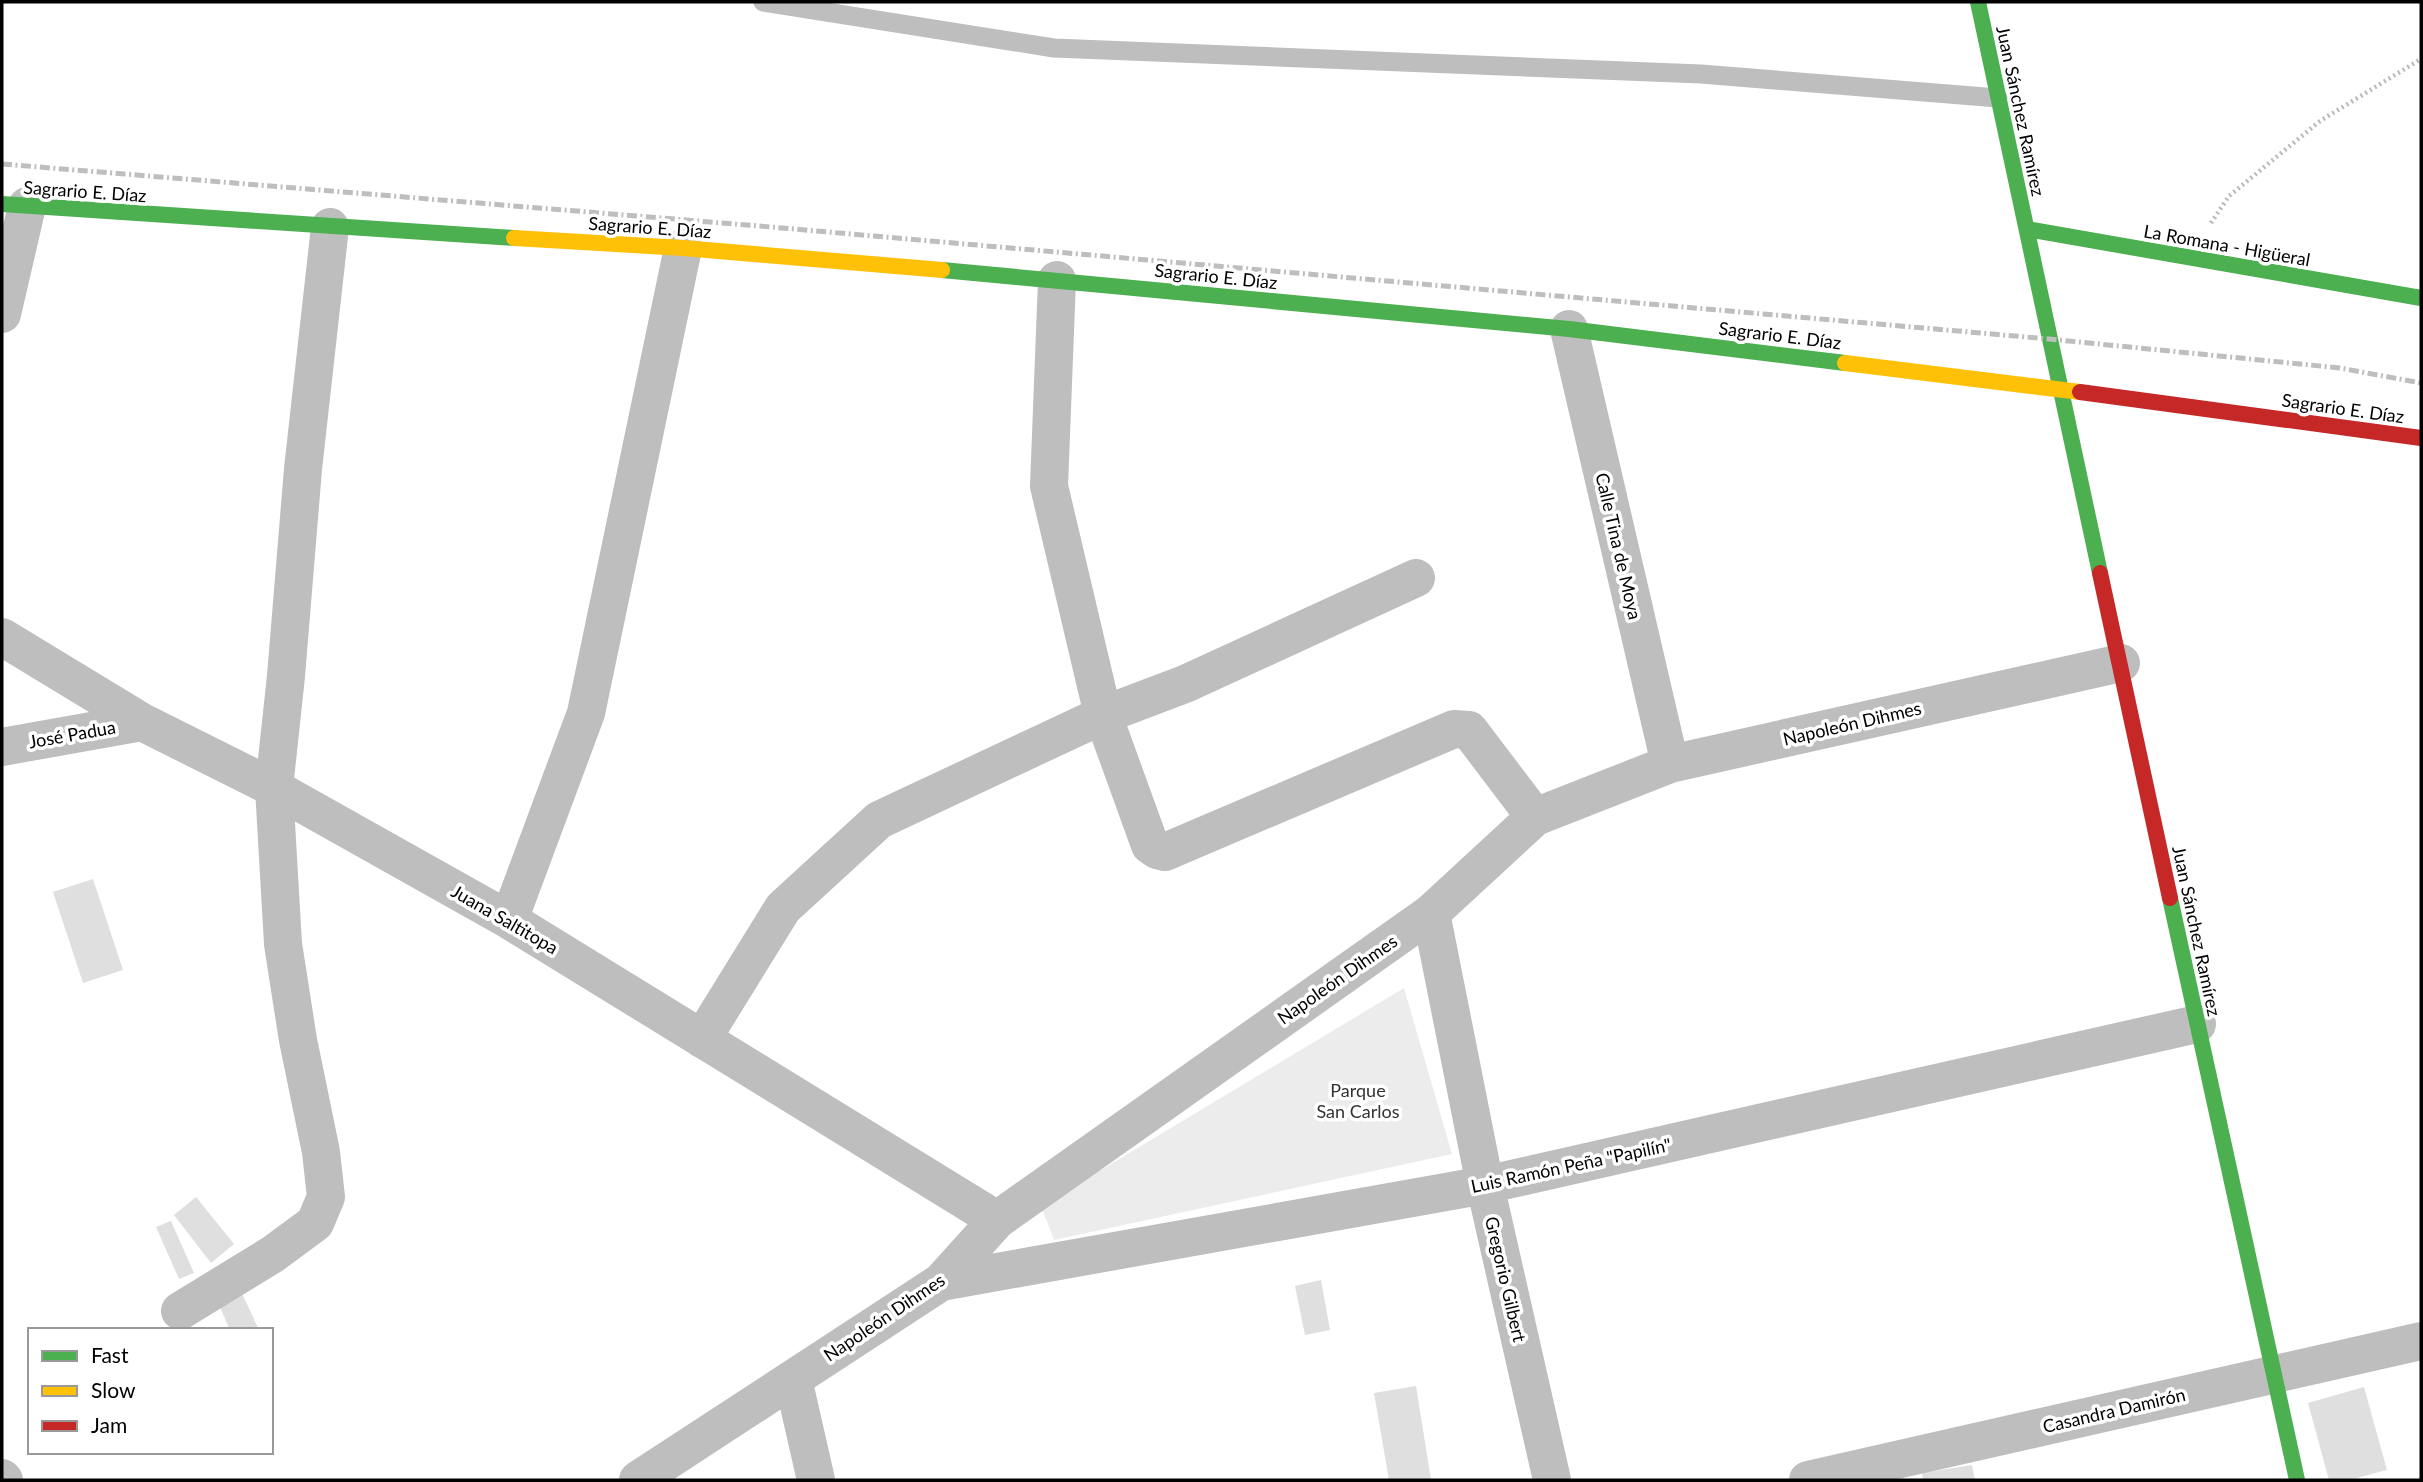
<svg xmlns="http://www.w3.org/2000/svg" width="2423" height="1482" font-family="Lato,sans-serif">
  <rect width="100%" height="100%" fill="#fff"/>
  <path fill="#ececec" d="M1404,988L1452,1154L1054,1240L1041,1206Z"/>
  <path fill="#dfdfdf" d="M93,879L123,970L83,983L53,892Z
    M196,1197L234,1244L211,1263L174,1215Z
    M171,1221L194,1273L179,1279L156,1227Z
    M1321,1280L1330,1330L1305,1335L1295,1286Z
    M239,1287L259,1330H230L216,1298Z
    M1416,1386L1431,1480H1389L1374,1393Z
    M2364,1387L2387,1470L2349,1480H2329L2308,1403Z
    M1972,1465L1975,1480H1923L1922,1473Z"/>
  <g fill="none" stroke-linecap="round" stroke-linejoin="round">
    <path stroke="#b9b9b9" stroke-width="4.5" stroke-dasharray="2 3.5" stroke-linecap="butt" d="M2211,223L2229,196L2320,121L2421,59"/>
    <path stroke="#bebebe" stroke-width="19" d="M763,2L1054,48L1701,74L1998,98"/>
    <path stroke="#bebebe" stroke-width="38" d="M1057,280L1049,486L1103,715L1150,845L1157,850L1165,852L1454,729L1469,730L1535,817
      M2,314L27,206
      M1569,329L1670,764
      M2,637L142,722L274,788L509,920L997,1220
      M2,747L142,722
      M1431,913L1485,1185L1552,1480
      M509,920L586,713L683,248
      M702,1039L783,908L879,820L1103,715L1185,684L1416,578
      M941,1282L1485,1185L2197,1024
      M180,1311L273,1254L315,1223L326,1197L321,1152L298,1040L283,944L274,788L286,676L303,469L330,227
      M793,1379L816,1480
      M2,1478L4,1480
      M638,1480L941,1282L997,1220L1431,913L1535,817L1670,764L2121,663
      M1808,1480L2421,1341"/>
    <path stroke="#4caf50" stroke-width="16" d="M1978,2L2100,573
      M2,204L514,238
      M2027,229L2421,298
      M942,270L1569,329L1845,363
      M2170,898L2297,1480"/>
    <path stroke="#ffc107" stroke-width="16" d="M514,238L683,248L942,270
      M1845,363L2080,392"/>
    <path stroke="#c62828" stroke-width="16" d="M2080,392L2421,438
      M2100,573L2170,898"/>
    <path stroke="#bebebe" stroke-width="5" stroke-dasharray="10 3.5 2 3.5" stroke-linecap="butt" d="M2,164L771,227L2049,339L2340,368L2421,383"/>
  </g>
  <g text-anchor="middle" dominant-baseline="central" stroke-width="7" stroke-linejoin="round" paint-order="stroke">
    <g font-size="18" fill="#000" stroke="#fff">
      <text transform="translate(2021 111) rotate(78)">Juan Sánchez Ramírez</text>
      <text transform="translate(85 191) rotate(4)">Sagrario E. Díaz</text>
      <text transform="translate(650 227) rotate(4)">Sagrario E. Díaz</text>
      <text transform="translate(2227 245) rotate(10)">La Romana - Higüeral</text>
      <text transform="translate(1216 276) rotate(6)">Sagrario E. Díaz</text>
      <text transform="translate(1780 335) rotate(7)">Sagrario E. Díaz</text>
      <text transform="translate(2343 408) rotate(8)">Sagrario E. Díaz</text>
      <text transform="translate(1619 546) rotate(77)">Calle Tina de Moya</text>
      <text transform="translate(1852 723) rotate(-13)">Napoleón Dihmes</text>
      <text transform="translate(72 734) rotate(-10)">José Padua</text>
      <text transform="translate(505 919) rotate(30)">Juana Saltitopa</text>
      <text transform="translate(2197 931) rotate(78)">Juan Sánchez Ramírez</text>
      <text transform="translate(1337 979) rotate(-35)">Napoleón Dihmes</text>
      <text transform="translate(1571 1165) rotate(-12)">Luis Ramón Peña "Papilín"</text>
      <text transform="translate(1506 1279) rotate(77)">Gregorio Gilbert</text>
      <text transform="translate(884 1317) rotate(-34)">Napoleón Dihmes</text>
      <text transform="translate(2114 1410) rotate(-13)">Casandra Damirón</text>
    </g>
    <g font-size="18" fill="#333" stroke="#fff">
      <text x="1358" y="1090">Parque<tspan x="1358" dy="21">San Carlos</tspan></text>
    </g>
  </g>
  <rect width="2423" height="1482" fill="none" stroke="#000000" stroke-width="7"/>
  <rect x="28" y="1328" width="245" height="126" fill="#ffffff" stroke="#999999" stroke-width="2"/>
  <rect x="42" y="1351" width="35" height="10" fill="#4caf50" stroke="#999999" stroke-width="2"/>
  <text x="91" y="1363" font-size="21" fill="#000000">Fast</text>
  <rect x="42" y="1386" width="35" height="10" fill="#ffc107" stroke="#999999" stroke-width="2"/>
  <text x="91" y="1398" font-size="21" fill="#000000">Slow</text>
  <rect x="42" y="1421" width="35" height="10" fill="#c62828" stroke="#999999" stroke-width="2"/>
  <text x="91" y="1433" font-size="21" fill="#000000">Jam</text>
</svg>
